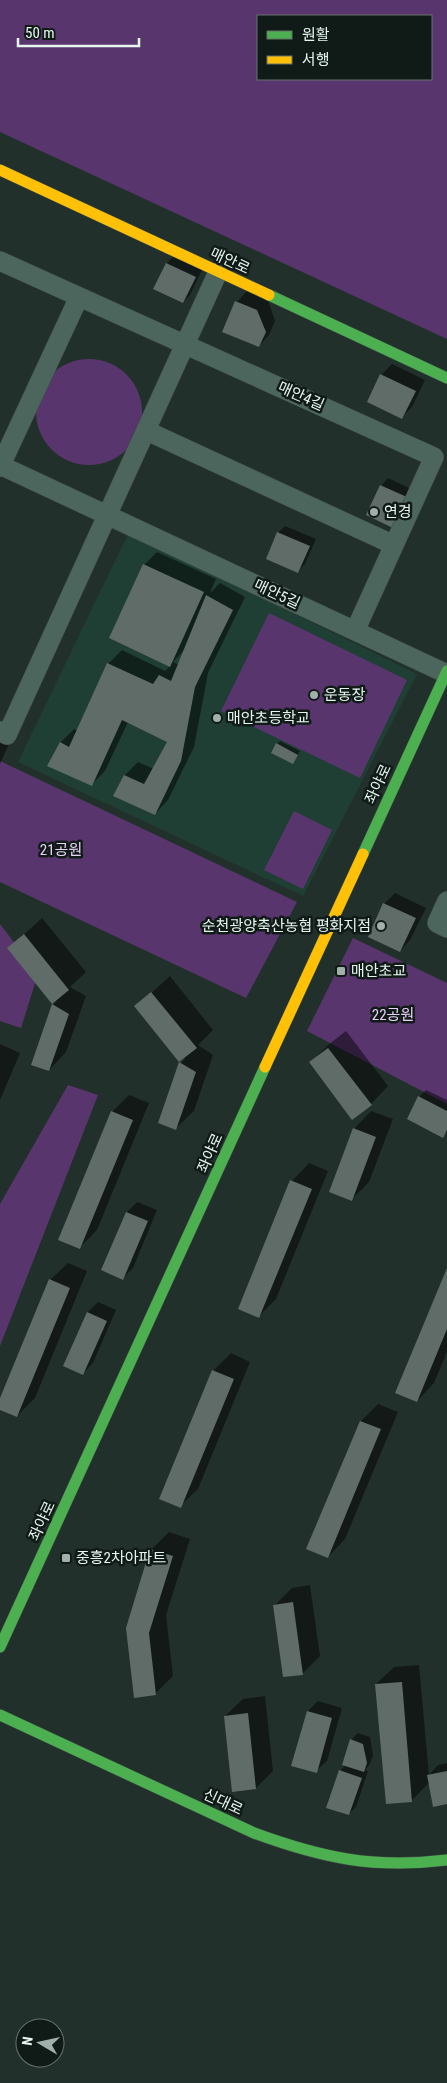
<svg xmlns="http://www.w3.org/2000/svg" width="447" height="2083" font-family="'Roboto Condensed','Noto Sans KR',sans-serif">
  <rect width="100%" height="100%" fill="#22302b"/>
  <path fill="#1f3f35" d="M129,532L417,674L303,896L18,762Z"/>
  <path fill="#59356e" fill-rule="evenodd" d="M0,0H447V339L0,132ZM258,16H431V79H258Z
    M36 412a53 53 0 1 1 106 0a53 53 0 1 1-106 0Z
    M269,613L407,680L360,778L221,711Z
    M0,761L297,902L246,998L0,882Z
    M294,811L332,830L303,889L264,870Z
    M0,924L38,974L21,1028L0,1021Z
    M353,938L447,983V1104L307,1031Z
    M68,1085L98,1095L0,1346V1204Z"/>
  <path fill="#0007" fill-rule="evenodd" d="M174,256L202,270L190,295L183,302L167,263Z
    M247,291L268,300L275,321L269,335L259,346L237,302Z
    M392,364L425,380L412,407L402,417L381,375Z
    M388,478L413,490L400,519L381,486Z
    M285,526L316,539L305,564L298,571L278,533Z
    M157,552L216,579L210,593L220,583L245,597L208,673L194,747L168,800L155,814L125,775L138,762L154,769L169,741L128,722L105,771L91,785L49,766L61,742L74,729L78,731L108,664L122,650L165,671L170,666L144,565ZM185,649L179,665L173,662Z
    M0,732L12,737L0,764Z
    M280,741L300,751L293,763L277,744Z
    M395,893L426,908L410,940L400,951L384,904Z
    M42,918L86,972L70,987L86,996L66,1052L49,1070L33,1064L53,1005L57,1000L9,948Z
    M170,976L213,1030L198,1045L213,1055L194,1111L176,1128L181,1063L185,1059L136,1007Z
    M346,1031L388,1086L371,1104L311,1062L328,1045Z
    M0,1044L20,1053L0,1100Z
    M426,1090L447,1100V1132L443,1136L419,1097Z
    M129,1095L149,1103L97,1230L79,1248L112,1112Z
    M371,1111L393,1119L369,1182L352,1199L354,1129Z
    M309,1163L328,1171L276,1299L259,1316L292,1181Z
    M137,1202L157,1210L133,1268L123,1278L103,1270L127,1212Z
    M68,1263L87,1271L35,1398L17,1416L0,1409V1401L50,1280Z
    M447,1271V1352L434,1383L417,1401Z
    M98,1302L116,1310L93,1363L83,1373L88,1312Z
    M231,1353L250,1362L198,1489L180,1506L213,1371Z
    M378,1404L398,1412L345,1539L328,1557L361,1421Z
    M169,1532L190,1539L166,1615L173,1676L155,1694L135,1696L151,1550Z
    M310,1585L320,1656L302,1674L275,1605L292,1588Z
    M419,1665L429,1775L438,1765L447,1763V1803L429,1783L412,1800L376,1684L394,1667Z
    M265,1696L273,1771L256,1788L225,1716L243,1699Z
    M318,1701L342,1708L327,1761L316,1771L308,1711Z
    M358,1733L370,1737L373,1755L370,1764L365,1770L368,1771L356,1807L349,1814L340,1771L346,1765L351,1740Z"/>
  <path fill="#606c68" d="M166,263L196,277L183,303L153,289Z
    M235,301L257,310L266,332L259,347L222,332Z
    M380,374L416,391L402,419L367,402Z
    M380,485L407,497L393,528L366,515Z
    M277,532L310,546L298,573L266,559Z
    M143,564L204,592L170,667L109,638Z
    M206,595L233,610L195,687L181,761L155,815L113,796L124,775L144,784L167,742L122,720L92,786L47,766L60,742L69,747L107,663L153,684L159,675L171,681Z
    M276,743L298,755L293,764L271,753Z
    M383,903L416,918L400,952L368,937Z
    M24,934L69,990L52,1004L7,948Z
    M151,992L197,1048L179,1062L134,1006Z
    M52,1004L69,1014L49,1071L31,1065Z
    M328,1048L372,1105L352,1120L309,1062Z
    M179,1062L196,1072L176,1130L158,1123Z
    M418,1096L447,1111V1130L443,1138L407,1119Z
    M111,1111L133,1120L80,1249L58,1240Z
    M353,1128L376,1137L352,1201L329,1192Z
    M290,1180L312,1189L259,1318L238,1309Z
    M126,1212L148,1221L123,1280L101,1270Z
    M447,1268V1329L417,1402L395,1393Z
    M49,1279L70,1288L17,1417L0,1410V1398Z
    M87,1312L107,1321L83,1375L63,1366Z
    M212,1370L234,1379L181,1508L159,1499Z
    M360,1421L381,1429L328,1558L306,1549Z
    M150,1549L173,1556L149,1633L156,1695L134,1698L126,1628Z
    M293,1602L303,1675L283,1677L273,1605Z
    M402,1682L412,1802L386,1804L375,1684Z
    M307,1711L332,1718L317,1773L291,1766Z
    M248,1713L256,1789L232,1792L224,1716Z
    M350,1739L363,1744L367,1763L364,1772L342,1765Z
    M339,1770L362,1778L349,1815L326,1808Z
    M447,1771V1804L433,1807L427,1775Z"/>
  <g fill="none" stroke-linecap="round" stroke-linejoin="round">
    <defs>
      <path id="street" d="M0,261L434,457L355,631
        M147,431L394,545
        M0,465L447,674
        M0,467L79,297
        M0,731L7,735L218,272
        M447,901L437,923L447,928"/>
      <path id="fast" d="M269,295L447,378
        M363,854L447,671
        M0,1647L265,1067
        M0,1715L254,1833C322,1858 374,1869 447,1860"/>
      <path id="slow" d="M0,170L269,295
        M265,1067L363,854"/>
    </defs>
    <use href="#street" stroke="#3e4b46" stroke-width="20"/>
    <use href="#fast" stroke="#3e4b46" stroke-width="12"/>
    <use href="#slow" stroke="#3e4b46" stroke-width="12"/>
    <use href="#street" stroke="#4c655d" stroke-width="19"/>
    <use href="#fast" stroke="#4caf50" stroke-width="11"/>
    <use href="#slow" stroke="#ffc107" stroke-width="11"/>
  </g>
  <g fill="#a1b1aa" stroke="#101b17" stroke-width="2">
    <circle cx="374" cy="512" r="5"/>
    <circle cx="314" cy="695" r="5"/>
    <circle cx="217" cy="718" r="5"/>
    <circle cx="381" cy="926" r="5"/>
    <rect x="336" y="966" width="10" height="10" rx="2.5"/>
    <rect x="61" y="1553" width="10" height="10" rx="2.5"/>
  </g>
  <g text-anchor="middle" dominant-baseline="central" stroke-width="5" stroke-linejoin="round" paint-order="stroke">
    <g font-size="15" fill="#e6f6ef" stroke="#101b17">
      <text transform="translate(230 261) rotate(25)">매안로</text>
      <text transform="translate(301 396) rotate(24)">매안4길</text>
      <text transform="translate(277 594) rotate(25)">매안5길</text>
      <text transform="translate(378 784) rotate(-65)">좌야로</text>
      <text transform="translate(210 1153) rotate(-66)">좌야로</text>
      <text transform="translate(42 1521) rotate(-65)">좌야로</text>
      <text transform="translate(223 1802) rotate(25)">신대로</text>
    </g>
    <g font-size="15" fill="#e6f6ef" stroke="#101b17" text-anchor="start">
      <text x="384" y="512">연경</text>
      <text x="324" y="695">운동장</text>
      <text x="227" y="718">매안초등학교</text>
      <text x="371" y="926" text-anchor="end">순천광양축산농협 평화지점</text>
      <text x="351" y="971">매안초교</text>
      <text x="76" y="1558">중흥2차아파트</text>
    </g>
    <g font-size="15" fill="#ead1fa" stroke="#101b17">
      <text x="61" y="850">21공원</text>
      <text x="393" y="1015">22공원</text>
    </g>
  </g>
  <rect x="257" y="15" width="175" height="65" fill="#101b17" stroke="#66736d"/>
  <rect x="267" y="31" width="25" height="8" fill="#4caf50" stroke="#66736d"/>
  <text x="302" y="40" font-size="15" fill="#e6f6ef">원활</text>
  <rect x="267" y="56" width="25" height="8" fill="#ffc107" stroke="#66736d"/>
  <text x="302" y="65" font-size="15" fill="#e6f6ef">서행</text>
  <g transform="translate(40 2043) rotate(279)"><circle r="24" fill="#101b17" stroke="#66736d"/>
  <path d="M0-4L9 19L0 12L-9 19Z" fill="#a1b1aa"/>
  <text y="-8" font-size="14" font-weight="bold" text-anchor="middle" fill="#e6f6ef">N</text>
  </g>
  <path d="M18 38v8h121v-8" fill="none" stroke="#e6f6ef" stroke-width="2.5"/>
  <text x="25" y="38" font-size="15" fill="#e6f6ef" stroke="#101b17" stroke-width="4" paint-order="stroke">50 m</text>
</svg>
